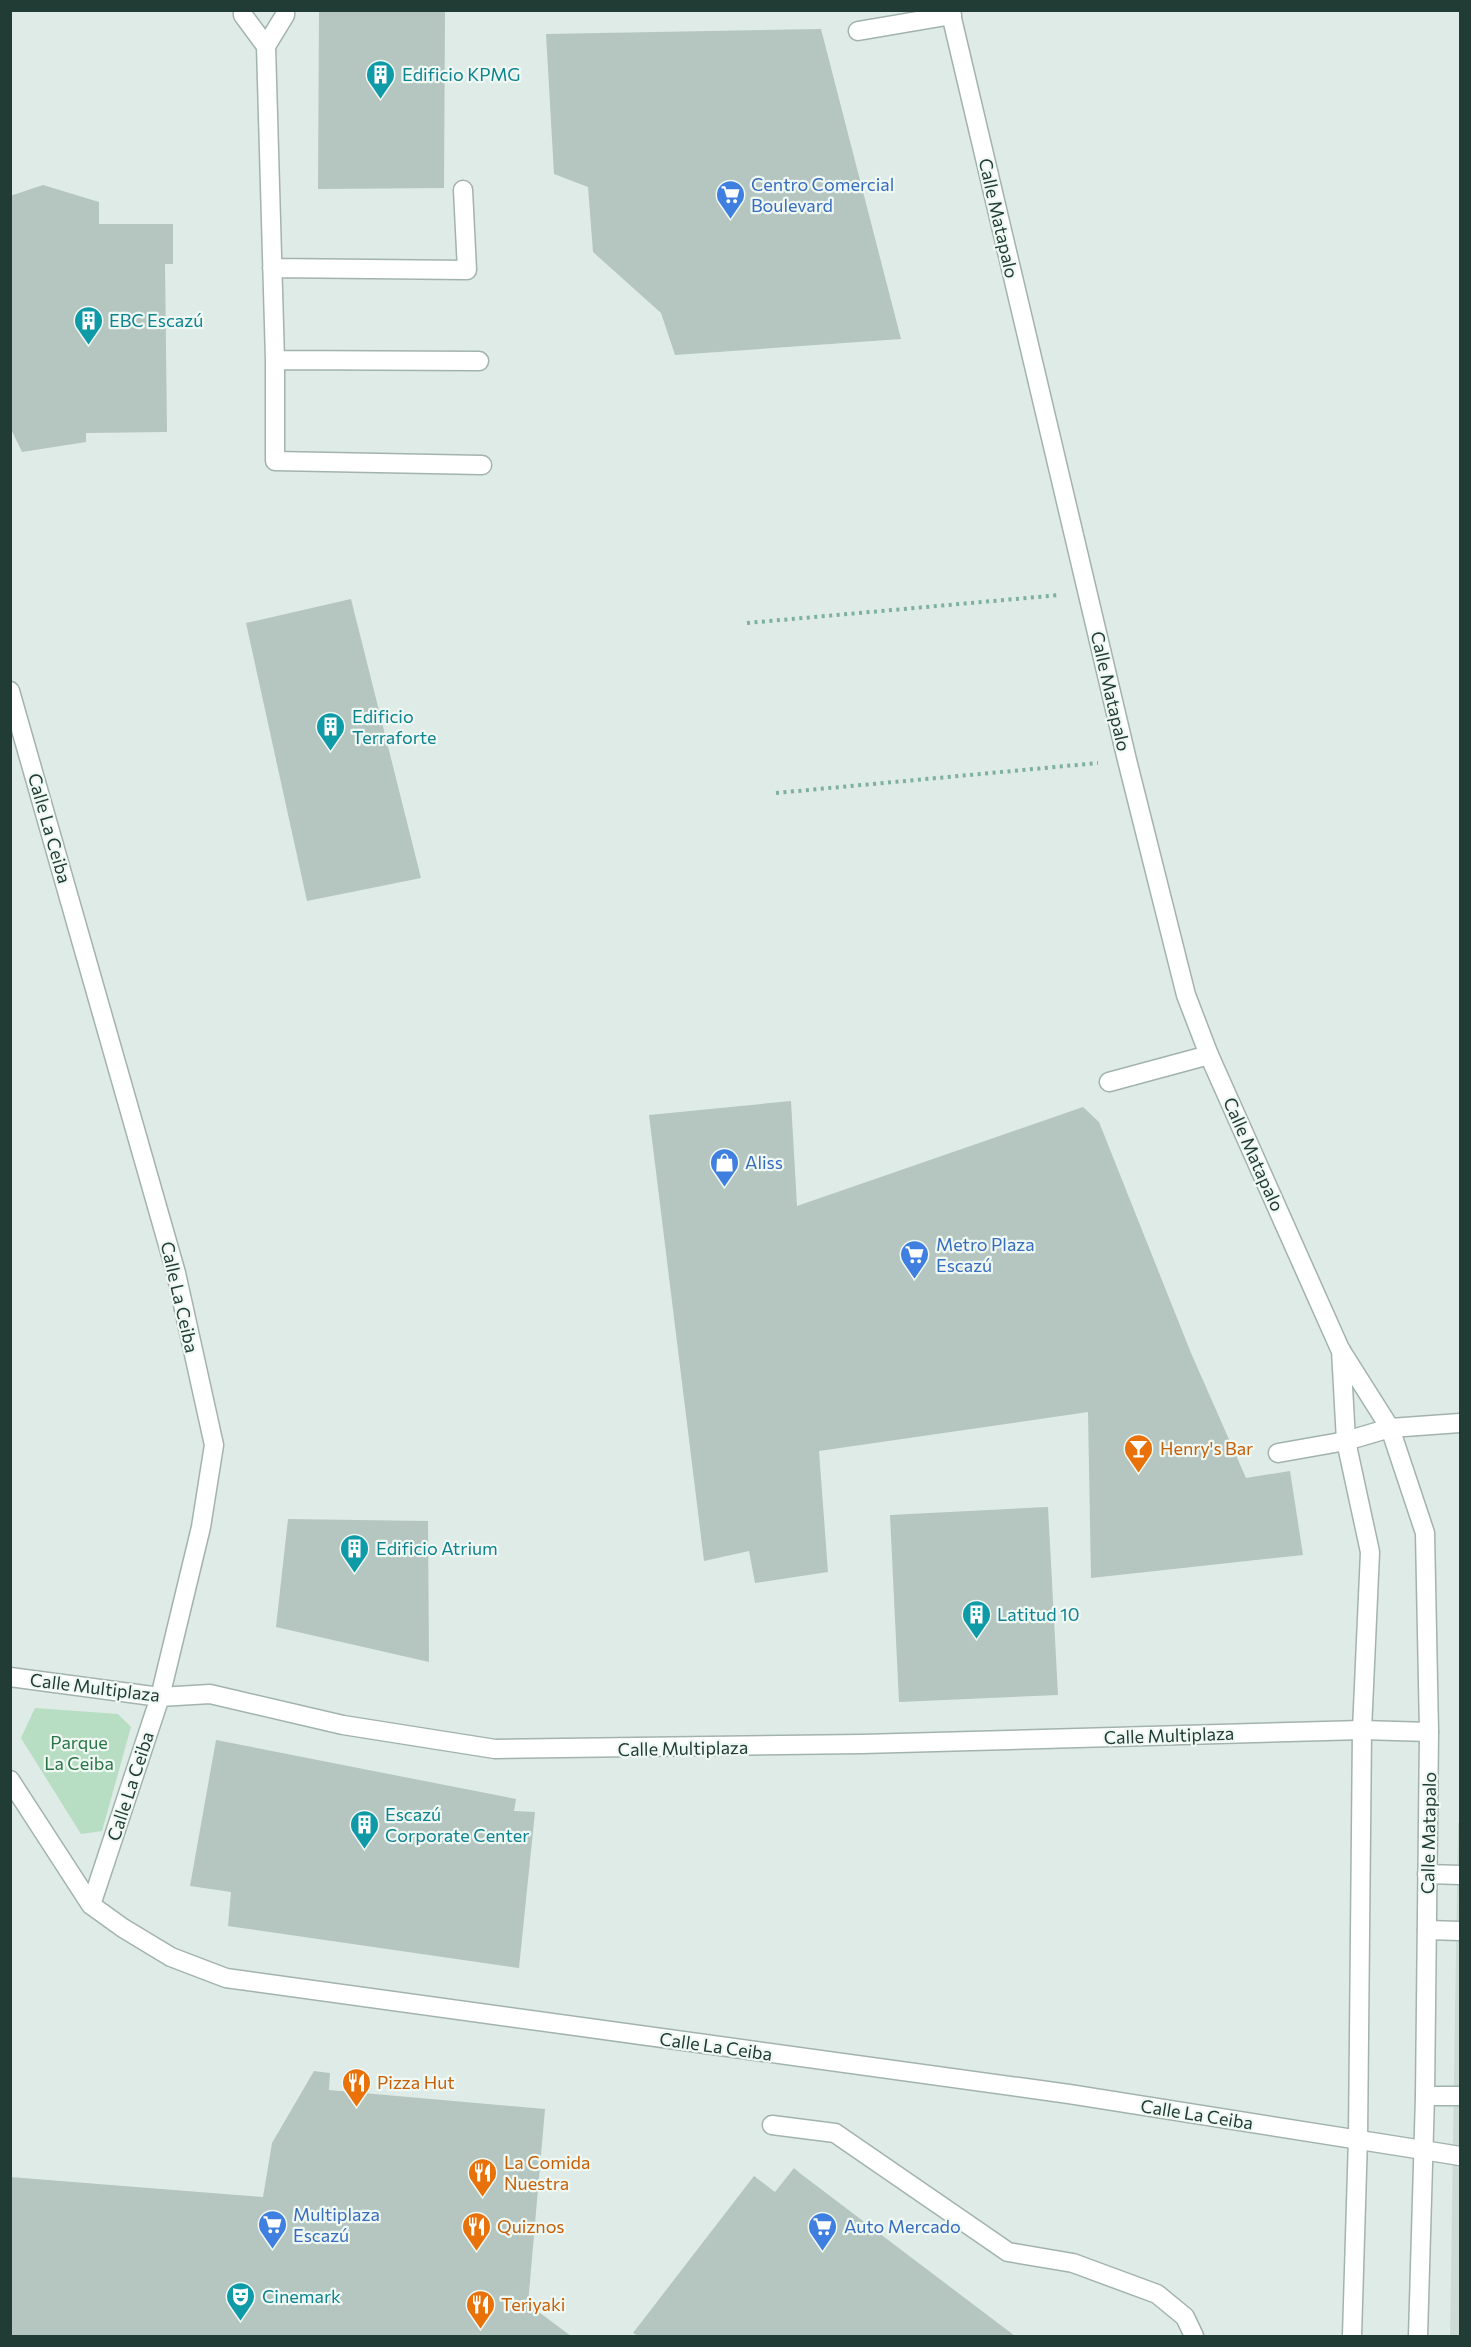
<svg xmlns="http://www.w3.org/2000/svg" width="1471" height="2347" font-family="Commissioner,sans-serif">
  <rect width="100%" height="100%" fill="#dfebe6"/>
  <path fill="#cddbd5" d="M1458,1823H1460V2336H1450Z"/>
  <path fill="#b7ddc2" d="M35,1708L118,1714L131,1727L102,1831L81,1834L21,1738Z"/>
  <path fill="#b4c6bf" d="M319,10H445L444,188L318,189Z
    M821,29L901,339L675,355L661,313L593,252L588,187L554,174L546,34Z
    M43,185L99,202V224H173V264H165L167,432L86,433V442L22,452L10,427V196Z
    M351,599L421,878L307,901L246,623Z
    M791,1101L797,1206L1083,1107L1099,1122L1191,1353L1246,1478L1290,1471L1303,1555L1091,1578L1088,1412L819,1451L828,1572L755,1583L749,1551L704,1561L649,1115Z
    M1048,1507L1058,1695L899,1702L890,1515Z
    M288,1519L428,1521L429,1662L276,1627Z
    M216,1740L516,1799L514,1811L535,1812L519,1968L228,1926L231,1892L190,1886Z
    M314,2071L330,2073L329,2090L545,2109L528,2304L571,2336H10V2177L263,2197L272,2143Z
    M794,2168L801,2174L1015,2336H638L633,2333L754,2176L775,2192Z"/>
  <g fill="none" stroke-linecap="round" stroke-linejoin="round">
    <defs>
      <path id="service" d="M243,10V15L266,46
        M285,10V15L266,46L275,360V461L482,465
        M858,31L952,15
        M272,268L467,270L463,190
        M275,360L479,361
        M1109,1082L1209,1055
        M1278,1453L1346,1441L1390,1428L1460,1423
        M1427,1874L1460,1875
        M1427,1930L1460,1931
        M1425,2096H1460
        M772,2125L835,2133L1008,2252L1073,2263L1157,2294L1185,2317L1194,2336
        M1423,2150L1460,2156"/>
      <path id="minor" d="M10,691L176,1273L214,1445L201,1527L160,1697L91,1905
        M10,1677L160,1697L210,1694L343,1725L495,1749L862,1744L1362,1730L1429,1732
        M10,1780L91,1905L123,1928L171,1957L226,1978L1069,2094L1423,2150"/>
      <path id="tertiary" d="M950,10L1127,760L1186,995L1209,1055L1340,1349L1390,1428L1425,1533L1429,1732L1425,2096L1418,2336
        M1341,1350L1346,1441L1370,1552L1362,1730L1358,2138L1352,2336"/>
    </defs>
    <use href="#service" stroke="#a2b3ad" stroke-width="21"/>
    <use href="#minor" stroke="#a2b3ad" stroke-width="21"/>
    <use href="#tertiary" stroke="#a2b3ad" stroke-width="21"/>
    <path stroke="#7eb0a1" stroke-width="4" stroke-dasharray="3 4.5" stroke-linecap="butt" d="M747,623L1060,595
      M776,793L1098,763"/>
    <use href="#service" stroke="#fff" stroke-width="18"/>
    <use href="#minor" stroke="#fff" stroke-width="18"/>
    <use href="#tertiary" stroke="#fff" stroke-width="18"/>
  </g>
  <defs>
    <symbol id="building-pin" viewBox="-11 -11 22 30"><path d="M0 17L-7.5 6A9.5 9.5 0 1 1 7.5 6Z" fill="#0f9aa8" stroke="#f0f8f4"/><path d="M-4-6H4V6H1V3H-1V6H-4ZM-2.5-4.3h1.7v1.8h-1.7ZM.8-4.3h1.7v1.8H.8ZM-2.5-1h1.7V.8h-1.7ZM.8-1h1.7V.8H.8Z" fill="#fff"/></symbol>
    <symbol id="supermarket-pin" viewBox="-11 -11 22 30"><path d="M0 17L-7.5 6A9.5 9.5 0 1 1 7.5 6Z" fill="#3f7fe0" stroke="#f0f8f4"/><path d="M-6-5.5h2.5l.6 2H6L4.5 2H-2.5L-4.4-4H-6ZM-1.5 3.2a1.3 1.3 0 1 0 .1 0ZM3 3.2a1.3 1.3 0 1 0 .1 0Z" fill="#fff"/></symbol>
    <symbol id="shop-pin" viewBox="-11 -11 22 30"><path d="M0 17L-7.5 6A9.5 9.5 0 1 1 7.5 6Z" fill="#3f7fe0" stroke="#f0f8f4"/><path d="M-5-2.5h2.3a2.7 3.5 0 0 1 5.4 0H5L5.5 6h-11ZM-1.5-2.5h3a1.5 2.3 0 0 0-3 0Z" fill="#fff"/></symbol>
    <symbol id="bar-pin" viewBox="-11 -11 22 30"><path d="M0 17L-7.5 6A9.5 9.5 0 1 1 7.5 6Z" fill="#e8710a" stroke="#f0f8f4"/><path d="M-6-5H6L.8 .8V4.5H3.5V6h-7V4.5H-.8V.8Z" fill="#fff"/></symbol>
    <symbol id="restaurant-pin" viewBox="-11 -11 22 30"><path d="M0 17L-7.5 6A9.5 9.5 0 1 1 7.5 6Z" fill="#e8710a" stroke="#f0f8f4"/><path d="M-5-6h1v4h1v-4h1v4h1v-4h1v5L-1.5 .5V6h-2V.5L-5-1ZM5-6V6H3V1.5H1.5Q1.5-4 5-6Z" fill="#fff"/></symbol>
    <symbol id="theatre-pin" viewBox="-11 -11 22 30"><path d="M0 17L-7.5 6A9.5 9.5 0 1 1 7.5 6Z" fill="#0f9aa8" stroke="#f0f8f4"/><path d="M-5-5.5Q0-4 5-5.5V0Q5 5 0 6Q-5 5-5 0ZM-3.3-2.5H-1v1.5H-3.3ZM1-2.5H3.3v1.5H1ZM-2.8 1Q0 5.5 2.8 1Z" fill="#fff"/></symbol>
  </defs>
  <g fill-rule="evenodd">
    <use href="#building-pin" x="364" y="58" width="33" height="45"/>
    <use href="#supermarket-pin" x="714" y="178" width="33" height="45"/>
    <use href="#building-pin" x="72" y="304" width="33" height="45"/>
    <use href="#building-pin" x="314" y="710" width="33" height="45"/>
    <use href="#shop-pin" x="708" y="1146" width="33" height="45"/>
    <use href="#supermarket-pin" x="898" y="1238" width="33" height="45"/>
    <use href="#bar-pin" x="1122" y="1432" width="33" height="45"/>
    <use href="#building-pin" x="338" y="1532" width="33" height="45"/>
    <use href="#building-pin" x="960" y="1598" width="33" height="45"/>
    <use href="#building-pin" x="348" y="1808" width="33" height="45"/>
    <use href="#restaurant-pin" x="340" y="2066" width="33" height="45"/>
    <use href="#restaurant-pin" x="466" y="2156" width="33" height="45"/>
    <use href="#supermarket-pin" x="256" y="2208" width="33" height="45"/>
    <use href="#restaurant-pin" x="460" y="2210" width="33" height="45"/>
    <use href="#supermarket-pin" x="806" y="2210" width="33" height="45"/>
    <use href="#theatre-pin" x="224" y="2280" width="33" height="45"/>
    <use href="#restaurant-pin" x="464" y="2288" width="33" height="45"/>
  </g>
  <g text-anchor="middle" dominant-baseline="central" stroke-width="4.5" stroke-linejoin="round" paint-order="stroke">
    <g font-size="18" fill="#0d838f" stroke="#f0f8f4" text-anchor="start">
      <text x="402" y="74">Edificio KPMG</text>
      <text x="109" y="320">EBC Escazú</text>
      <text x="352" y="716">Edificio<tspan x="352" dy="21">Terraforte</tspan></text>
      <text x="376" y="1548">Edificio Atrium</text>
      <text x="997" y="1614">Latitud 10</text>
      <text x="385" y="1814">Escazú<tspan x="385" dy="21">Corporate Center</tspan></text>
      <text x="262" y="2296">Cinemark</text>
    </g>
    <g font-size="18" fill="#366cbe" stroke="#f0f8f4" text-anchor="start">
      <text x="751" y="184">Centro Comercial<tspan x="751" dy="21">Boulevard</tspan></text>
      <text x="745" y="1162">Aliss</text>
      <text x="936" y="1244">Metro Plaza<tspan x="936" dy="21">Escazú</tspan></text>
      <text x="293" y="2214">Multiplaza<tspan x="293" dy="21">Escazú</tspan></text>
      <text x="844" y="2226">Auto Mercado</text>
    </g>
    <g font-size="18" fill="#203c34" stroke="#f0f8f4">
      <text transform="translate(999 218) rotate(77)">Calle Matapalo</text>
      <text transform="translate(1111 691) rotate(77)">Calle Matapalo</text>
      <text transform="translate(50 828) rotate(74)">Calle La Ceiba</text>
      <text transform="translate(1254 1154) rotate(66)">Calle Matapalo</text>
      <text transform="translate(180 1297) rotate(77)">Calle La Ceiba</text>
      <text transform="translate(95 1687) rotate(7)">Calle Multiplaza</text>
      <text transform="translate(1169 1735) rotate(-2)">Calle Multiplaza</text>
      <text transform="translate(683 1748) rotate(-1)">Calle Multiplaza</text>
      <text transform="translate(130 1786) rotate(-72)">Calle La Ceiba</text>
      <text transform="translate(1428 1833) rotate(-89)">Calle Matapalo</text>
      <text transform="translate(716 2046) rotate(8)">Calle La Ceiba</text>
      <text transform="translate(1197 2114) rotate(9)">Calle La Ceiba</text>
    </g>
    <g font-size="18" fill="#c56008" stroke="#f0f8f4" text-anchor="start">
      <text x="1160" y="1448">Henry's Bar</text>
      <text x="377" y="2082">Pizza Hut</text>
      <text x="504" y="2162">La Comida<tspan x="504" dy="21">Nuestra</tspan></text>
      <text x="497" y="2226">Quiznos</text>
      <text x="501" y="2304">Teriyaki</text>
    </g>
    <g font-size="18" fill="#297447" stroke="#f0f8f4">
      <text x="79" y="1742">Parque<tspan x="79" dy="21">La Ceiba</tspan></text>
    </g>
  </g>
  <rect width="1471" height="2347" fill="none" stroke="#203c34" stroke-width="24"/>
</svg>
